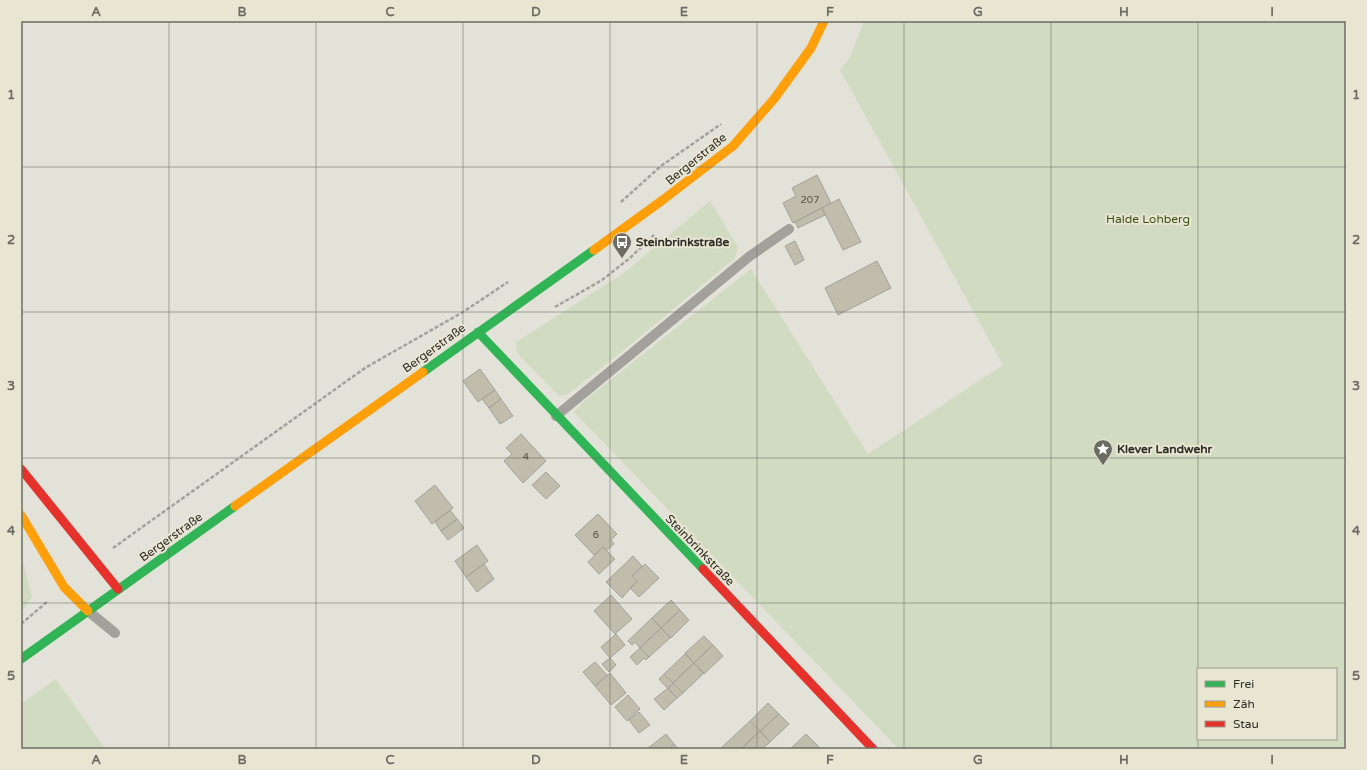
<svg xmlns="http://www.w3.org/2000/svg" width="1367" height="770" font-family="'Varela Round',sans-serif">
  <rect width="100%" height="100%" fill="#e3e2d8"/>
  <path fill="#d1dbc2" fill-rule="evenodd" d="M864,21H1346V749H899L574,412L585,400L751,269L868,454L1003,365L840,70L850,57ZM1198,669H1336V739H1198Z
    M710,201L738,247L735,258L613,359L568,394L559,396L517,353L516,342L624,273Z
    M21,553L32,597L21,613Z
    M56,679L105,749H21V704Z"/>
  <path fill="#c0bdac" stroke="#a3a29a" d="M817,175L831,203L793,223L783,203L796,196L792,188Z
    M839,199L861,242L843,250L822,208Z
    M822,208L825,215L798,228L795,222Z
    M795,241L804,260L795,265L785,246Z
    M877,261L891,288L838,315L825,288Z
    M480,369L495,390L478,402L463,381Z
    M495,390L501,399L489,408L482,399Z
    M501,399L513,416L500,424L489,408Z
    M521,434L546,461L523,483L504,461L512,454L506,448Z
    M546,472L560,486L546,499L532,485Z
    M435,485L453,508L432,524L415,501Z
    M450,510L457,519L441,531L435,522Z
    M598,514L617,534L611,540L614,544L607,550L603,547L594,555L575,535Z
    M457,519L464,528L448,540L441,531Z
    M477,545L488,561L466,577L455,561Z
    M603,547L615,559L599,574L588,562Z
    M633,556L642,566L632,576L637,581L622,598L606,582Z
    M484,564L494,579L477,592L466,577Z
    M645,564L659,578L639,597L630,588L637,581L632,576Z
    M611,595L632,619L615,634L594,611Z
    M671,600L680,610L661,628L652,618Z
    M680,610L689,620L671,638L661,628Z
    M652,618L661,628L640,648L635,642L632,645L628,641Z
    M661,628L670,638L649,657L640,648Z
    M616,634L625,645L610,658L601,647Z
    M704,636L713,645L694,663L685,653Z
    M713,645L723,656L704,674L694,663Z
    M640,648L649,657L646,660L644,658L637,665L630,657Z
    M685,654L694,663L673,683L664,674Z
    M610,658L616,665L609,672L602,664Z
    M595,662L607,675L595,686L583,672Z
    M694,663L704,673L683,693L673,683Z
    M610,673L626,693L611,705L595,686Z
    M664,674L673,683L668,689L659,679Z
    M673,683L683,693L677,698L668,689Z
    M668,688L677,698L664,710L654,699Z
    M628,695L640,709L627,721L615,707Z
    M768,703L779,714L760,731L750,721Z
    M639,712L650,725L639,733L629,720Z
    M779,714L789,724L770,742L760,731Z
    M750,721L760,731L741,749L721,748Z
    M760,731L770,742L762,749H741Z
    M666,734L674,744L669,749H647Z
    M806,734L821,749H790Z
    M674,744L679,749H669Z"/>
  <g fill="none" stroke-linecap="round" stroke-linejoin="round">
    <path stroke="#a2a19c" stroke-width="2.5" stroke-dasharray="4 2" stroke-linecap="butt" d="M621,202L661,166L721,124
      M555,307L602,280L630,258L654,235
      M113,548L365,368L463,312L508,282
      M21,624L48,601"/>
    <path stroke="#a2a19c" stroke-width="10" d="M556,416L750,256L789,229
      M88,611L115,633"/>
    <path stroke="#30b455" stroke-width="9" d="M478,332L703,569
      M423,372L594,250
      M21,659L235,506"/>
    <path stroke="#ff9f0a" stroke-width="9" d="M594,250L664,199L733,146L774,99L811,48L824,21
      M235,506L423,372
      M21,515L64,587L88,611"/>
    <path stroke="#e5322d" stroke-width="9" d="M21,469L118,589
      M703,569L873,749"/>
  </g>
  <path fill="none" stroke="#6d6c64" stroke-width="1" stroke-opacity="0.55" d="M169,21V749M316,21V749M463,21V749M610,21V749M757,21V749M904,21V749M1051,21V749M1198,21V669M21,167H1346M21,312H1346M21,458H1346M21,603H1346M1198,669V739M1198,739V749"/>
  <defs>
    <symbol id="bus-pin" viewBox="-11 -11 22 30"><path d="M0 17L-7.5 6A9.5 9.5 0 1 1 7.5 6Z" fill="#6d6c64" stroke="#e8e5d3"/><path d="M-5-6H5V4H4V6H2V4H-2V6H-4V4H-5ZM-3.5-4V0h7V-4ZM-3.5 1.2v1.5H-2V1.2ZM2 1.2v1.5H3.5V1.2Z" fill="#fff"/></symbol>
    <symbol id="sight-pin" viewBox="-11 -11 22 30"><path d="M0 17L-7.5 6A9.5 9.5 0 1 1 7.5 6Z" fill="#6d6c64" stroke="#e8e5d3"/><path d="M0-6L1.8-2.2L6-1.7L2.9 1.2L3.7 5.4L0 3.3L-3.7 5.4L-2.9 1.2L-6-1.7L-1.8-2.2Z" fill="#fff"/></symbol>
  </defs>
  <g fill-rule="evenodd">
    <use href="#bus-pin" x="611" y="231" width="22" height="30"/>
    <use href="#sight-pin" x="1092" y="438" width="22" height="30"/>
  </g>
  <g text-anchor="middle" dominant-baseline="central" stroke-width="4" stroke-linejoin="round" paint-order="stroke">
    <g font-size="10" fill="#525148">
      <text x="810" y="200">207</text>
      <text x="526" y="457">4</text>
      <text x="596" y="535">6</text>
    </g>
    <g font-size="12" fill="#2e2d26" stroke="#e8e5d3">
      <text transform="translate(696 159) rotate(-39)">Bergerstraße</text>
      <text transform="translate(434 348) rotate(-36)">Bergerstraße</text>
      <text transform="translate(171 537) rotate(-36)">Bergerstraße</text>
      <text transform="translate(700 550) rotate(46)">Steinbrinkstraße</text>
    </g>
    <g font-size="12" fill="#3b5317" stroke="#e8e5d3">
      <text x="1148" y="219">Halde Lohberg</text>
    </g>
    <g font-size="12" font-weight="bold" fill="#2e2d26" stroke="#e8e5d3" text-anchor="start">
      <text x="636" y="242">Steinbrinkstraße</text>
      <text x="1117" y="449">Klever Landwehr</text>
    </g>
  </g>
  <rect width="1367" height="770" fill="none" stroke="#e8e5d3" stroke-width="44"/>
  <rect x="1197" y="668" width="140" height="72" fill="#e8e5d3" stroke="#9e9b8e"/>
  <rect x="1205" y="681" width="20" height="6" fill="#30b455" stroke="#9e9b8e"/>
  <text x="1233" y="688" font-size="12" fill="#2e2d26">Frei</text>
  <rect x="1205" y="701" width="20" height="6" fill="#ff9f0a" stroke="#9e9b8e"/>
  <text x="1233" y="708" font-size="12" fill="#2e2d26">Zäh</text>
  <rect x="1205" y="721" width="20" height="6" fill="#e5322d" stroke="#9e9b8e"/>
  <text x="1233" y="728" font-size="12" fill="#2e2d26">Stau</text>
  <rect x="22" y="22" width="1323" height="726" fill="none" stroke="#6d6c64" stroke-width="1.5"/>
  <g font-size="13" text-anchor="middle" font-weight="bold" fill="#6d6c64">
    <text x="96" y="16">A</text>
    <text x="242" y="16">B</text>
    <text x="390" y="16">C</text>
    <text x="536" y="16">D</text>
    <text x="684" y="16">E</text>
    <text x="830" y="16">F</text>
    <text x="978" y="16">G</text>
    <text x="1124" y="16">H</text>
    <text x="1272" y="16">I</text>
    <text x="11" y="99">1</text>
    <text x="1356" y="99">1</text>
    <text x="11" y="244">2</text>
    <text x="1356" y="244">2</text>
    <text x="11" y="390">3</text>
    <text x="1356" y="390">3</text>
    <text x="11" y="535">4</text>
    <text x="1356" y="535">4</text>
    <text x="11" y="680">5</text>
    <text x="1356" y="680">5</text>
    <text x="96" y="764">A</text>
    <text x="242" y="764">B</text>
    <text x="390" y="764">C</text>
    <text x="536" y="764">D</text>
    <text x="684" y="764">E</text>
    <text x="830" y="764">F</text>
    <text x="978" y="764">G</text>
    <text x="1124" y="764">H</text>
    <text x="1272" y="764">I</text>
  </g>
</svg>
